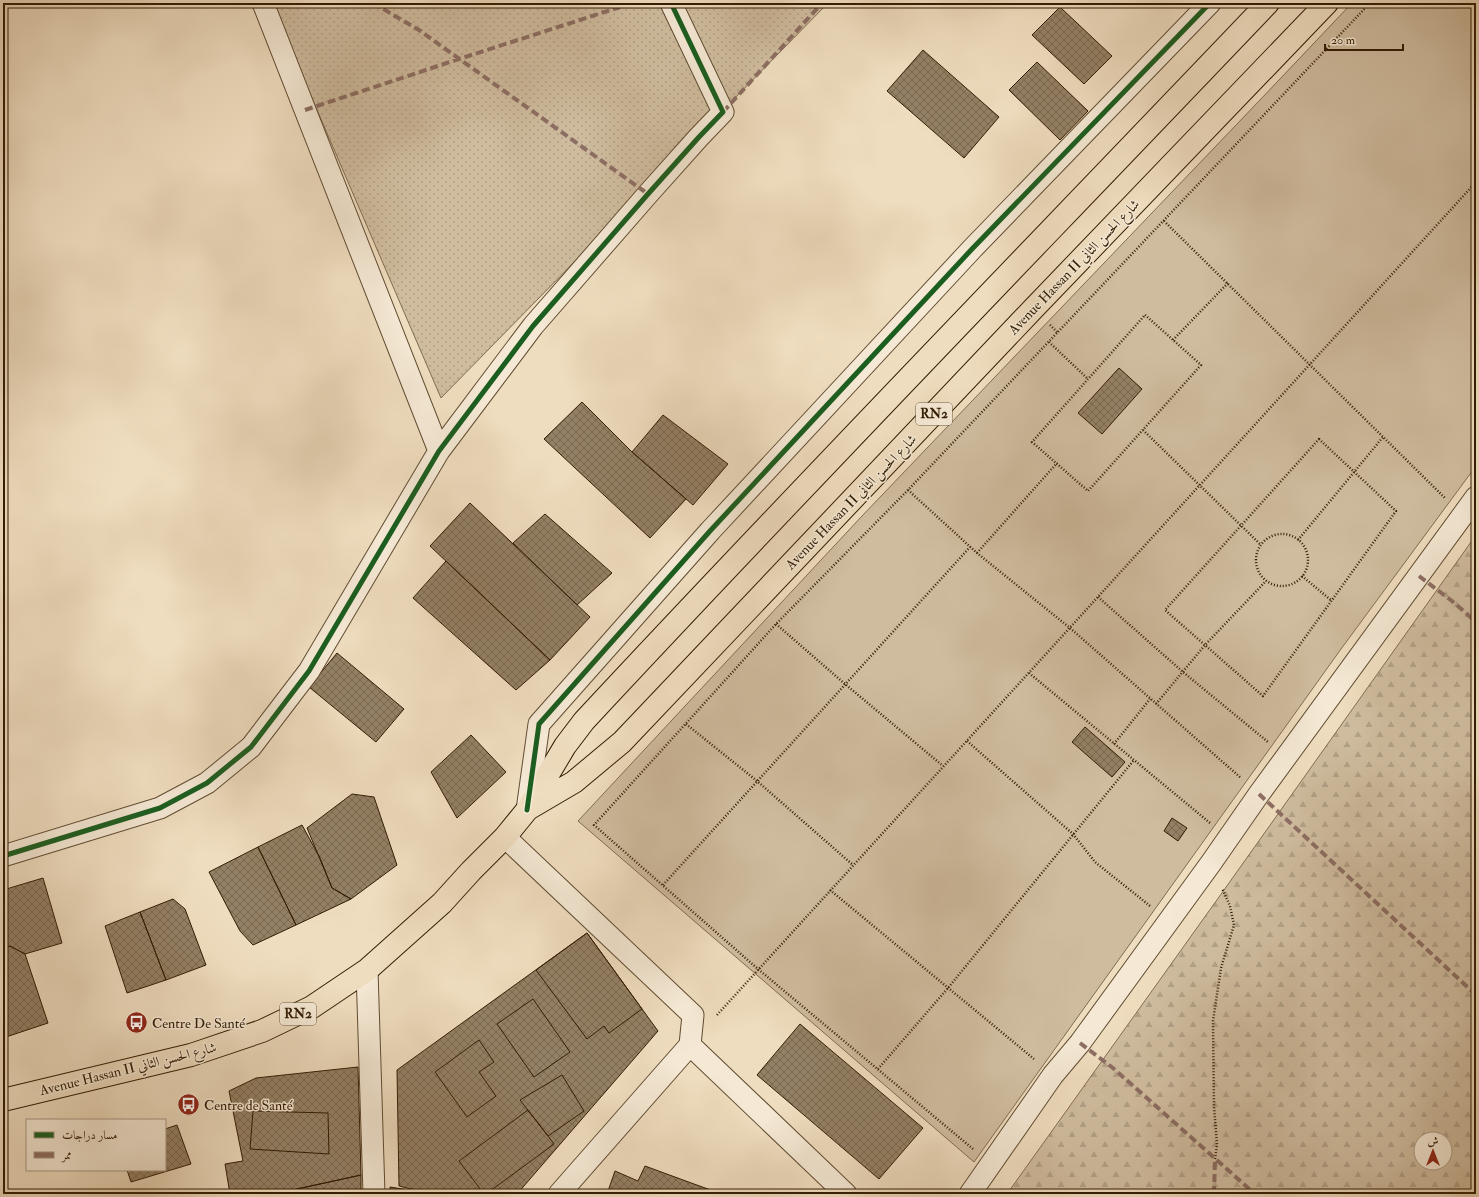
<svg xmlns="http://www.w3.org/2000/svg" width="1479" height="1197" font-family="'IM FELL Double Pica',Amiri,serif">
  <defs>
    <pattern id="grass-dots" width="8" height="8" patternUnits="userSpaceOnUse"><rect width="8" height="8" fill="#cfbc9f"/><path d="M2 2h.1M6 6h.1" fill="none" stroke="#b2a187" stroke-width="1.8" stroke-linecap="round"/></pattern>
    <pattern id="forest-firs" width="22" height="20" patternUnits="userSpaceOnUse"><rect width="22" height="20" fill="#cfbc9f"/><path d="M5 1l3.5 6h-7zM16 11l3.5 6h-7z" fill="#b2a187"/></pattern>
    <pattern id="building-cross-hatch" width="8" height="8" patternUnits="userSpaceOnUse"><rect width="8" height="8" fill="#948065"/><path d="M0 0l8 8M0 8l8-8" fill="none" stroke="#796851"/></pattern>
  </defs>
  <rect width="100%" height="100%" fill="#efddbf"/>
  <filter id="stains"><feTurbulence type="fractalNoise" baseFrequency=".005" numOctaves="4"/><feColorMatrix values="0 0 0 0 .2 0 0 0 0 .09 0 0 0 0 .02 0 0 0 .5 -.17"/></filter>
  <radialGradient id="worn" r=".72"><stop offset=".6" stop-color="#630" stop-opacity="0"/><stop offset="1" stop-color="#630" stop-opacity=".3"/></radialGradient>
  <path fill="url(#grass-dots)" stroke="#806c51" d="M271,3H828L441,398Z"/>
  <path fill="url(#forest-firs)" stroke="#806c51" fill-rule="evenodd" d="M1476,535V1194H1007L1229,883ZM1421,1139H1445V1163H1421Z"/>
  <path fill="#cfbc9f" stroke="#806c51" d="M1352,3H1476V466L1341,649L974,1162L578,821L862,516L1260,100Z"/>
  <path fill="url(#building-cross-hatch)" stroke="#321c03" d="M1060,7L1112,56L1084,84L1032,35Z
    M923,50L999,117L964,158L887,91Z
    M1037,62L1088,111L1060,140L1009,90Z
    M1119,368L1142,389L1102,434L1078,413Z
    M582,402L632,452L686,499L650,538L544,439Z
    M663,415L728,464L693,505L632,452Z
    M470,503L590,617L550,660L430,546Z
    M545,514L612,573L577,605L513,543Z
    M446,561L550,660L516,690L413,598Z
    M337,653L404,709L376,742L309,687Z
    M1085,727L1125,762L1112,777L1072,742Z
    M471,735L506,772L457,818L431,772Z
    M352,794L374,797L397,865L351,899L332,888L307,828Z
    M1172,818L1187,828L1178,841L1164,831Z
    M302,825L320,858L332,888L351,899L296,925L258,847Z
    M258,847L296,925L253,945L240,931L209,872Z
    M43,878L62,943L25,954L10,946L3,949V890Z
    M173,899L185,909L206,965L166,980L140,912Z
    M140,912L166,980L127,993L105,926Z
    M587,933L658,1031L517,1194H431L399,1186L397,1070Z
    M587,933L642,1009L609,1033L604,1026L587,1039L536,970Z
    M10,946L25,954L48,1023L3,1038V949Z
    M533,999L570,1052L534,1077L497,1024Z
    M800,1024L923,1128L879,1179L757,1075Z
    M479,1040L494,1062L479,1072L496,1096L467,1117L435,1072Z
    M358,1067L361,1175L275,1194H230L225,1164L243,1161L229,1091L256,1078Z
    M562,1075L584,1111L548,1136L520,1100Z
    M528,1110L554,1144L486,1194H484L459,1161Z
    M253,1111L328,1113L329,1154L250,1149Z
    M177,1125L191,1164L131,1182L127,1170H165V1129Z
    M645,1166L694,1184L722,1194H607L615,1171L638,1181Z
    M361,1175V1194H293L292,1190Z
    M390,1187L428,1193V1194H390Z"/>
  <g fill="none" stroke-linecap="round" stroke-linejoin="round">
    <defs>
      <path id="minor" d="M263,3L439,451
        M527,810L539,724L710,531L972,249L1210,3
        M505,837L693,1015L690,1045L846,1194
        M3,856L160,808L207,783L251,747L309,671L439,451L533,326L648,194L699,137L723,112L671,3
        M367,970L374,1194
        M559,1194L690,1045
        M970,1194L1053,1075L1080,1043L1211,863L1259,794L1476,497"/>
      <path id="primary" d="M528,809L574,782L622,742L1033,309L1327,3
        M3,1100L191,1055L262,1031L312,1007L367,970L442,903L471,871L505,837L527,810L565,746L584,721C809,479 1040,242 1268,3"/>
    </defs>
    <use href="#minor" stroke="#614c32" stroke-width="23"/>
    <use href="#primary" stroke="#321c03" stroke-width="24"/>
    <path stroke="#321c03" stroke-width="2.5" stroke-dasharray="1 2" stroke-linecap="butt" d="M1164,221L1445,498
      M1145,315L1201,365L1088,491L1032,442Z
      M1050,325L1058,333
      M1173,340L1228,283
      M1049,342L1088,379
      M1143,430L1261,545
      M1319,439L1396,511L1263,696L1165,610Z
      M908,490L977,553L1070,628L1241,778
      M1256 560a26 26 0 1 1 52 0a26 26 0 1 1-52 0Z
      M1298,540L1383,437
      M977,553L1057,463
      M1302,576L1332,601
      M1098,597L1183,672L1268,742
      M776,624L845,684L943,766
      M1029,673L1210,823
      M1156,704L1205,645L1266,581
      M686,724L757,781L853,865
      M967,741L1073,834L1095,862L1150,906
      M1114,744L1150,699
      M663,885L970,547
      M830,890L1034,1059
      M717,1015L1476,182
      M878,1069L948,988L1134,760
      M973,1149L758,969L594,825L776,624L908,490L1370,3
      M1215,1159L1217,1145L1214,1106L1213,1021L1221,968L1234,925L1230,906L1222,888"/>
    <use href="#minor" stroke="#f5e9d5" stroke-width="21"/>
    <use href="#primary" stroke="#efddbf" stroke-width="22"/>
    <path stroke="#8d6e63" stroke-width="4" stroke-dasharray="8 4" stroke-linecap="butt" d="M373,3L419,30L648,194
      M305,110L459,59L620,7
      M723,112L822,3
      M1419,576L1452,601L1476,622
      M1259,794L1476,995
      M1080,1043L1113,1068L1255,1194
      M1214,1194L1215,1159"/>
    <defs>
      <path id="cycleway" d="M527,810L539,724L710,531L972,249L1210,3
        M3,856L160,808L207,783L251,747L309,671L439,451L533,326L648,194L699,137L723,112L671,3"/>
    </defs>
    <use href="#cycleway" stroke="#f5e9d5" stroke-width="8"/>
    <use href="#cycleway" stroke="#1b5e20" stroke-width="5"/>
  </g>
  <defs>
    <symbol id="bus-disc" viewBox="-11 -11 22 22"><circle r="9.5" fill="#8f2418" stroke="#f5e9d5"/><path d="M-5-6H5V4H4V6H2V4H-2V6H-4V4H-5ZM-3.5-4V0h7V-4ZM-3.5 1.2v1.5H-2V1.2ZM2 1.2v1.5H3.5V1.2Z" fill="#fff"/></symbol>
  </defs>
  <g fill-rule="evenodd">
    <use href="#bus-disc" x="124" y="1010" width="25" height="25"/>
    <use href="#bus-disc" x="176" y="1092" width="25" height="25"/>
  </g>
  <g text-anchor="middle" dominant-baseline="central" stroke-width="3" stroke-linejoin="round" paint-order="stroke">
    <g fill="#f5e9d5" stroke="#6c5a42" stroke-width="1">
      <rect x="916" y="403" width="36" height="22" rx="3"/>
      <rect x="280" y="1003" width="36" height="22" rx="3"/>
    </g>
    <g font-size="13" font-weight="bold" fill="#321c03">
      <text x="934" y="414">RN2</text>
      <text x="298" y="1014">RN2</text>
    </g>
    <g font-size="14" fill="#321c03" stroke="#f5e9d5">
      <text transform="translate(1074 267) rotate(-46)">Avenue Hassan II شارع الحسن الثاني</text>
      <text transform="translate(851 502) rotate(-46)">Avenue Hassan II شارع الحسن الثاني</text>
      <text transform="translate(128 1069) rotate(-14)">Avenue Hassan II شارع الحسن الثاني</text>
    </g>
    <g font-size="14" fill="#321c03" stroke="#f5e9d5" text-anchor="start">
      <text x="152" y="1023">Centre De Santé</text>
      <text x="204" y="1105">Centre de Santé</text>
    </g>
  </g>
  <rect width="1479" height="1197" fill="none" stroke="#efddbf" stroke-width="16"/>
  <rect x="4" y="4" width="1471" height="1189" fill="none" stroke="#321c03" stroke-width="2"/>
  <rect x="8" y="8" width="1463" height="1181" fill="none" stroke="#321c03"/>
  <rect x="26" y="1119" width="140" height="52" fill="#f5e9d5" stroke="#a79781"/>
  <rect x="34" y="1132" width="20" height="6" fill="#1b5e20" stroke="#a79781"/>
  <text x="62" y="1139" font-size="12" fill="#321c03">مسار دراجات</text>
  <rect x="34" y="1152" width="20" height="6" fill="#8d6e63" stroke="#a79781"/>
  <text x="62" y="1159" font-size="12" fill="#321c03">ممر</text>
  <g transform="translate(1433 1151)"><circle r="19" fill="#f5e9d5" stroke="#a79781"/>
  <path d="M0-3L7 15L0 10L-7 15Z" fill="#8f2418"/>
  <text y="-6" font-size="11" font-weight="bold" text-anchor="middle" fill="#321c03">ش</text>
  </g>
  <path d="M1325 44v6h78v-6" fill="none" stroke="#321c03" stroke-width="2"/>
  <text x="1331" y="44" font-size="12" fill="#321c03" stroke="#f5e9d5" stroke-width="3" paint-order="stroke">20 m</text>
  <rect width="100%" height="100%" filter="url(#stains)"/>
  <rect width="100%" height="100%" fill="url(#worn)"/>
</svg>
